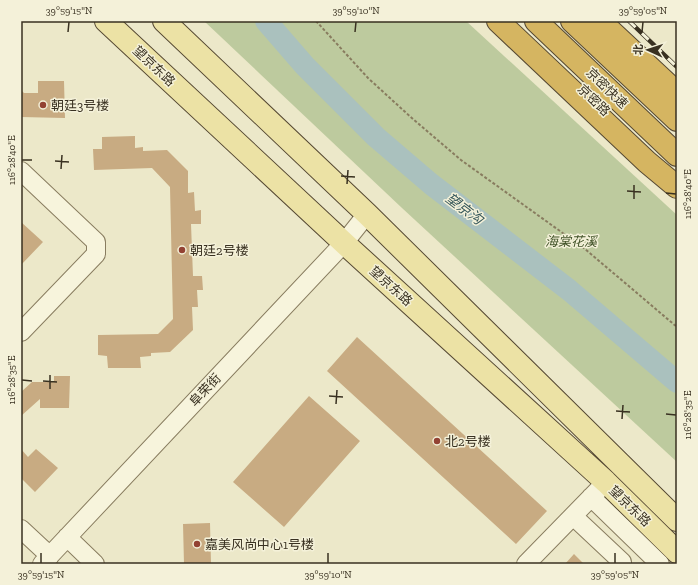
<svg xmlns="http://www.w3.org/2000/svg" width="698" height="585" font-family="'Zilla Slab','Noto Sans SC',serif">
  <rect width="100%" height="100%" fill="#ece8c9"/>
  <path fill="#bdca9e" d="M204,21H466L677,215V462L402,208Z"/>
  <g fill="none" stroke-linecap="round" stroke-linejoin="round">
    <path stroke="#aac1be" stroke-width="22" d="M266,21L305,66L376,137L431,184L569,290L677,382"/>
  </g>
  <path fill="#c8ab82" d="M38,81H64L65,118L21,117V90L24,93H38Z
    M135,136V148L143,147V151L167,150L188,171V193L194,192L195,211L201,210V224H191L193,276H202L203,290H197L198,307H192L193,330L170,352L151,353V356L140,357L141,368H108L107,356L98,355V335L158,334L173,319L170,187L152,168L94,170L93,149H102V137Z
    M21,222L43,242L21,265Z
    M357,337L547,511L516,544L327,371Z
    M54,376H70L69,408H40V399L21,416V392L32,382H54Z
    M309,396L360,441L284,527L233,482Z
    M21,449L28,457L36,449L58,468L35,492L21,478Z
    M210,523L211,564H184L183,524Z
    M574,554L584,564H565Z"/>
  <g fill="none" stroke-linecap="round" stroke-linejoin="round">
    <defs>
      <path id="minor" d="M21,171L96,242V254L21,332
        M591,497L660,564
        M573,516L622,562V564
        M21,529L50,556
        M67,537L95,564
        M42,564L344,243L367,214
        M526,564L606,482"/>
      <path id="major" d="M106,21L344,243L606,482L677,552
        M164,21L367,214L677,520"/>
      <path id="highway" d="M498,21L647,162L677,187
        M536,21L677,155
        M572,21L677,120
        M600,21L677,93"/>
    </defs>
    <use href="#minor" stroke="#887c5f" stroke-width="20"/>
    <use href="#major" stroke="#564933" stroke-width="24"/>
    <use href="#highway" stroke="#564933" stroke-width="24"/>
    <path stroke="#887c5f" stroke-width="2" stroke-dasharray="3 2" stroke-linecap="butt" d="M316,21L368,78L414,120L461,160L585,249L677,327"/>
    <use href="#minor" stroke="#f7f4dc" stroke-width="18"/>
    <use href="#major" stroke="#ece2a5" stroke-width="22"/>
    <use href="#highway" stroke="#d5b561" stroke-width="22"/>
    <defs>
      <path id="rail" d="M629,21L677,67"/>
    </defs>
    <use href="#rail" stroke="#393121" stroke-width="4.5"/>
    <use href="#rail" stroke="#f4f1d9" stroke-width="3" stroke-dasharray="9" stroke-linecap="butt"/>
  </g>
  <path fill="none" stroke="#393121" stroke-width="1.5" d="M68,32L69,22M355,32L356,22M642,32L643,22M22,160H32M55,161L69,162M61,169L62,155M341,176L355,177M347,184L348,170M627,191L641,192M666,193L676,194M634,199V185M22,380L32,381M43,381L57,382M50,389V375M329,396L343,397M336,404L337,390M616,411L630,412M666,414L676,415M622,419L623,405M41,563V553M328,563V553M615,563V553"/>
  <g fill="#934233" stroke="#f4f1d9" stroke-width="1.5">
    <circle cx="43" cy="105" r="4"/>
    <circle cx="182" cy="250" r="4"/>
    <circle cx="437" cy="441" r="4"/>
    <circle cx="197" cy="544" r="4"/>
  </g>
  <g text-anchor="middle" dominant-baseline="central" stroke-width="3" stroke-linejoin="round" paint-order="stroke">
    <g font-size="13" fill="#393121" stroke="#f4f1d9">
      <text transform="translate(154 66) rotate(43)">望京东路</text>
      <text transform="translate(607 88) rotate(44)">京密快速</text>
      <text transform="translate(594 100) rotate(44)">京密路</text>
      <text transform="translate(391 286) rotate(42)">望京东路</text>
      <text transform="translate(205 390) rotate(-47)">阜荣街</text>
      <text transform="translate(630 506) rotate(44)">望京东路</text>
    </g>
    <g font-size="13" fill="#393121" stroke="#f4f1d9" text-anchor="start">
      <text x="51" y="105">朝廷3号楼</text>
      <text x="190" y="250">朝廷2号楼</text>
      <text x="445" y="441">北2号楼</text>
      <text x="205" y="544">嘉美风尚中心1号楼</text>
    </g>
    <g font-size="13" font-style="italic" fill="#425429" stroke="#f4f1d9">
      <text x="571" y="241">海棠花溪</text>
    </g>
    <g font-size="14" font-style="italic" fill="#325458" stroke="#f4f1d9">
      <text transform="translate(464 209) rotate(37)">望京沟</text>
    </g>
  </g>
  <rect width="698" height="585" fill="none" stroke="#f4f1d9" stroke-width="44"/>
  <g transform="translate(648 50) rotate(273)" stroke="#f4f1d9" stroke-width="3" paint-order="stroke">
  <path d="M0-3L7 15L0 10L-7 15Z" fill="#393121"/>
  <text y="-6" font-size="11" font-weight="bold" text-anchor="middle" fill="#393121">北</text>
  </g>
  <rect x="22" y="22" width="654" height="541" fill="none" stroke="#393121" stroke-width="1.5"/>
  <g font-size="10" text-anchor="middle" fill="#393121">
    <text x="69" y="14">39°59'15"N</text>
    <text x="356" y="14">39°59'10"N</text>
    <text x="643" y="14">39°59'05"N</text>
    <text transform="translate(11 160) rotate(-90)" y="4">116°28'40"E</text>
    <text transform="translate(687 194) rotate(-90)" y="4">116°28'40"E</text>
    <text transform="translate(11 380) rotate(-90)" y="4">116°28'35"E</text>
    <text transform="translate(687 415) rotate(-90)" y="4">116°28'35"E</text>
    <text x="41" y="578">39°59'15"N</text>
    <text x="328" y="578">39°59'10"N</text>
    <text x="615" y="578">39°59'05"N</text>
  </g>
</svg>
